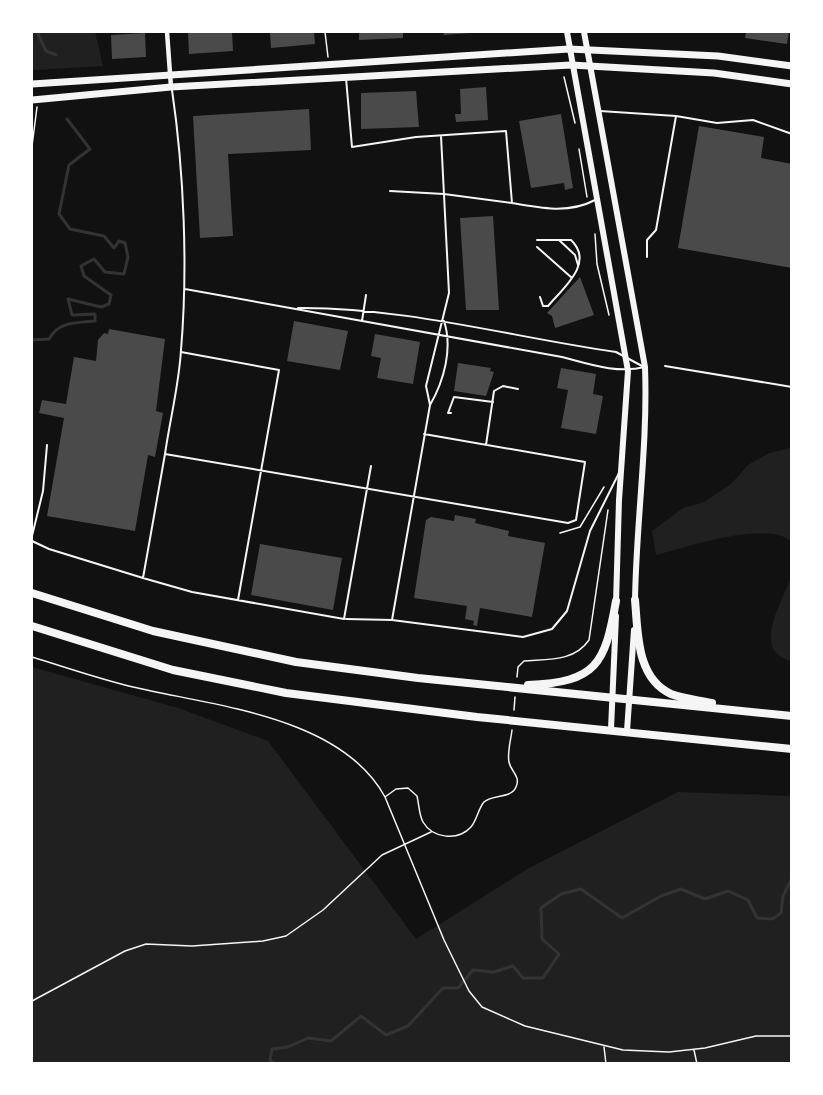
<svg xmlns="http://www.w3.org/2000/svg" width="823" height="1095" font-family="Inter,sans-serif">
  <rect width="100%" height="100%" fill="#111"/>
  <path fill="#202020" d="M32,32H95L103,66L32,70Z
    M791,448V541C767,520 686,547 656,555L652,531L683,508L704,502L731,484L748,465L769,453Z
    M791,577L792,661H791C750,651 783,601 791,577Z
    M32,667L178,708L268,741L416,939L529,868L678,792L791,796V1063H32Z"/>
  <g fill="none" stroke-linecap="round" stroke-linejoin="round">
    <path stroke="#333" stroke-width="3" d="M39,32L38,34L46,51L56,55
      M32,340L49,339C59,321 77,323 95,321V314L72,315L68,299L101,307L109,304L111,295L84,276L81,266L94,259L105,272L124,274L128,257L125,243L119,241L114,248L104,236L70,229L59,214L69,165L90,149L67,119
      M110,1064H115
      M274,1064L270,1060L272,1049L288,1047L308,1038L331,1041L361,1016L386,1035L408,1026L443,988H458L473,970L494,972L513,966L523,978H543L559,954L542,939L541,908L561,894L581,889L622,918L661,896L681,889L705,899L728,891L748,900L757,918L772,919L781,913L783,896L792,878"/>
  </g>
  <path fill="#4a4a4a" d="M188,32H232L233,51L189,54Z
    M270,32H314L315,44L271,48Z
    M359,32H403V38L359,40Z
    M443,32H471V33L444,35Z
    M746,32H789L787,44L745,38Z
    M145,33L146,57L112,59L111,35Z
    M486,87L488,120L456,122L455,114H461L460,89Z
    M416,91L419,127L361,129V93Z
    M309,109L311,150L228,154L233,236L200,238L193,116Z
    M561,114L573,188L565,190L564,183L531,188L519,121Z
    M699,126L764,137L761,158L792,164V268L678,248Z
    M493,216L499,310H466L460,218Z
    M580,277L594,315L555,328L552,316L547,313Z
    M294,321L348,331L340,370L287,361Z
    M109,329L165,339L156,411L163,413L155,457L148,455L135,531L47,516L64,418L39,413L42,400L66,404L74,357L96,361L98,340L104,333L108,334Z
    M375,334L420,342L413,384L377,378L381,358L371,356Z
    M458,363L491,368L490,371L494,372L486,396L454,391Z
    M561,368L596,374L593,394L603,396L596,434L561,428L568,390L557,388Z
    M455,515L476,519L475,523L509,531L508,536L545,543L532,617L480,608L477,626L473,625L474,621L465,619L467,606L414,598L426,520L431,517L454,521Z
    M260,544L342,558L333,610L251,595Z"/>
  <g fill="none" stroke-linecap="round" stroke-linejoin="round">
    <path stroke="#f5f5f5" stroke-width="1.5" d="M325,32L328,57
      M564,77L575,123
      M32,146L37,107
      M579,149L587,197
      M595,234L597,264L609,315
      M560,533L580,527L604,487
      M32,657C65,667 99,679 133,687C214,706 341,716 385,797L444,940L469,991L482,1007L525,1026L623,1050L669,1052L705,1048L756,1036H792
      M517,677L518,667L524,661C547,659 574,662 589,640L608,510
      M514,710L515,697
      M385,797L396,789L408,788L417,796C419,804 419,815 423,822C433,839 458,841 471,827C477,820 478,809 484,802C493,794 511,799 516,787C521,776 511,772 509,762C507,753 511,739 512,730
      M32,1001L125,951L146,944L192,946L263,941L286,936L323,910L382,855L431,832
      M604,1047L606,1064
      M694,1050L697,1064"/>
    <path stroke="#f5f5f5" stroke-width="2" d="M346,78L352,147L416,137L506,131L512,203C539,208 569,214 595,200
      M172,90C184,171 188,268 181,350C179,385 170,419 165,454L568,523L576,520L585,462L424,434
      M600,111L676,116L717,123L753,120L792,134
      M390,191L444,194L512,203
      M537,240H571C595,263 563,288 548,306H543L540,297
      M559,240L575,255L578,265
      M537,247L572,278
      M647,257V240L656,230L676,116
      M185,289L562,357C589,364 617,374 645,367
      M298,308C405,307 511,337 616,352L642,366
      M362,321L366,295
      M181,352L279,370L238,600
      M665,366L792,387
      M430,405L426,386L449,293L441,136
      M451,413H448L454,397L493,402
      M486,445L494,391L503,386L518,389
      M165,454L143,578L192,592L344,619L371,466
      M32,536L43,491L47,445
      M32,541L49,549L143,578
      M346,619L392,620L523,637L552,629L567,611L590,531L619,473
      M392,620L430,405C444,381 453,348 444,321"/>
    <path stroke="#f5f5f5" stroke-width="4.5" d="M167,32L171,87"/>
    <path stroke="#f5f5f5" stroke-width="6" d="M567,32L628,371L619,500L616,603
      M584,32L645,367C648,445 636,523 635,601
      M611,729L616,616
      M627,731L634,630"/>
    <path stroke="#f5f5f5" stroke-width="7" d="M32,84L569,49L718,56L792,66
      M32,100L171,87L571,65L714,73L792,84"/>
    <path stroke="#f5f5f5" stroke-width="8" d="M32,593L153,631L296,662L418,678L792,716
      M635,600C638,632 636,678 671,694C684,699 699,700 712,703
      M32,626L173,670L286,693L477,717L792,749
      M528,685C597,682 605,664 616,601"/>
  </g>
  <rect width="823" height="1095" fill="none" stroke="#ffffff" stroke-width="66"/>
</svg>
